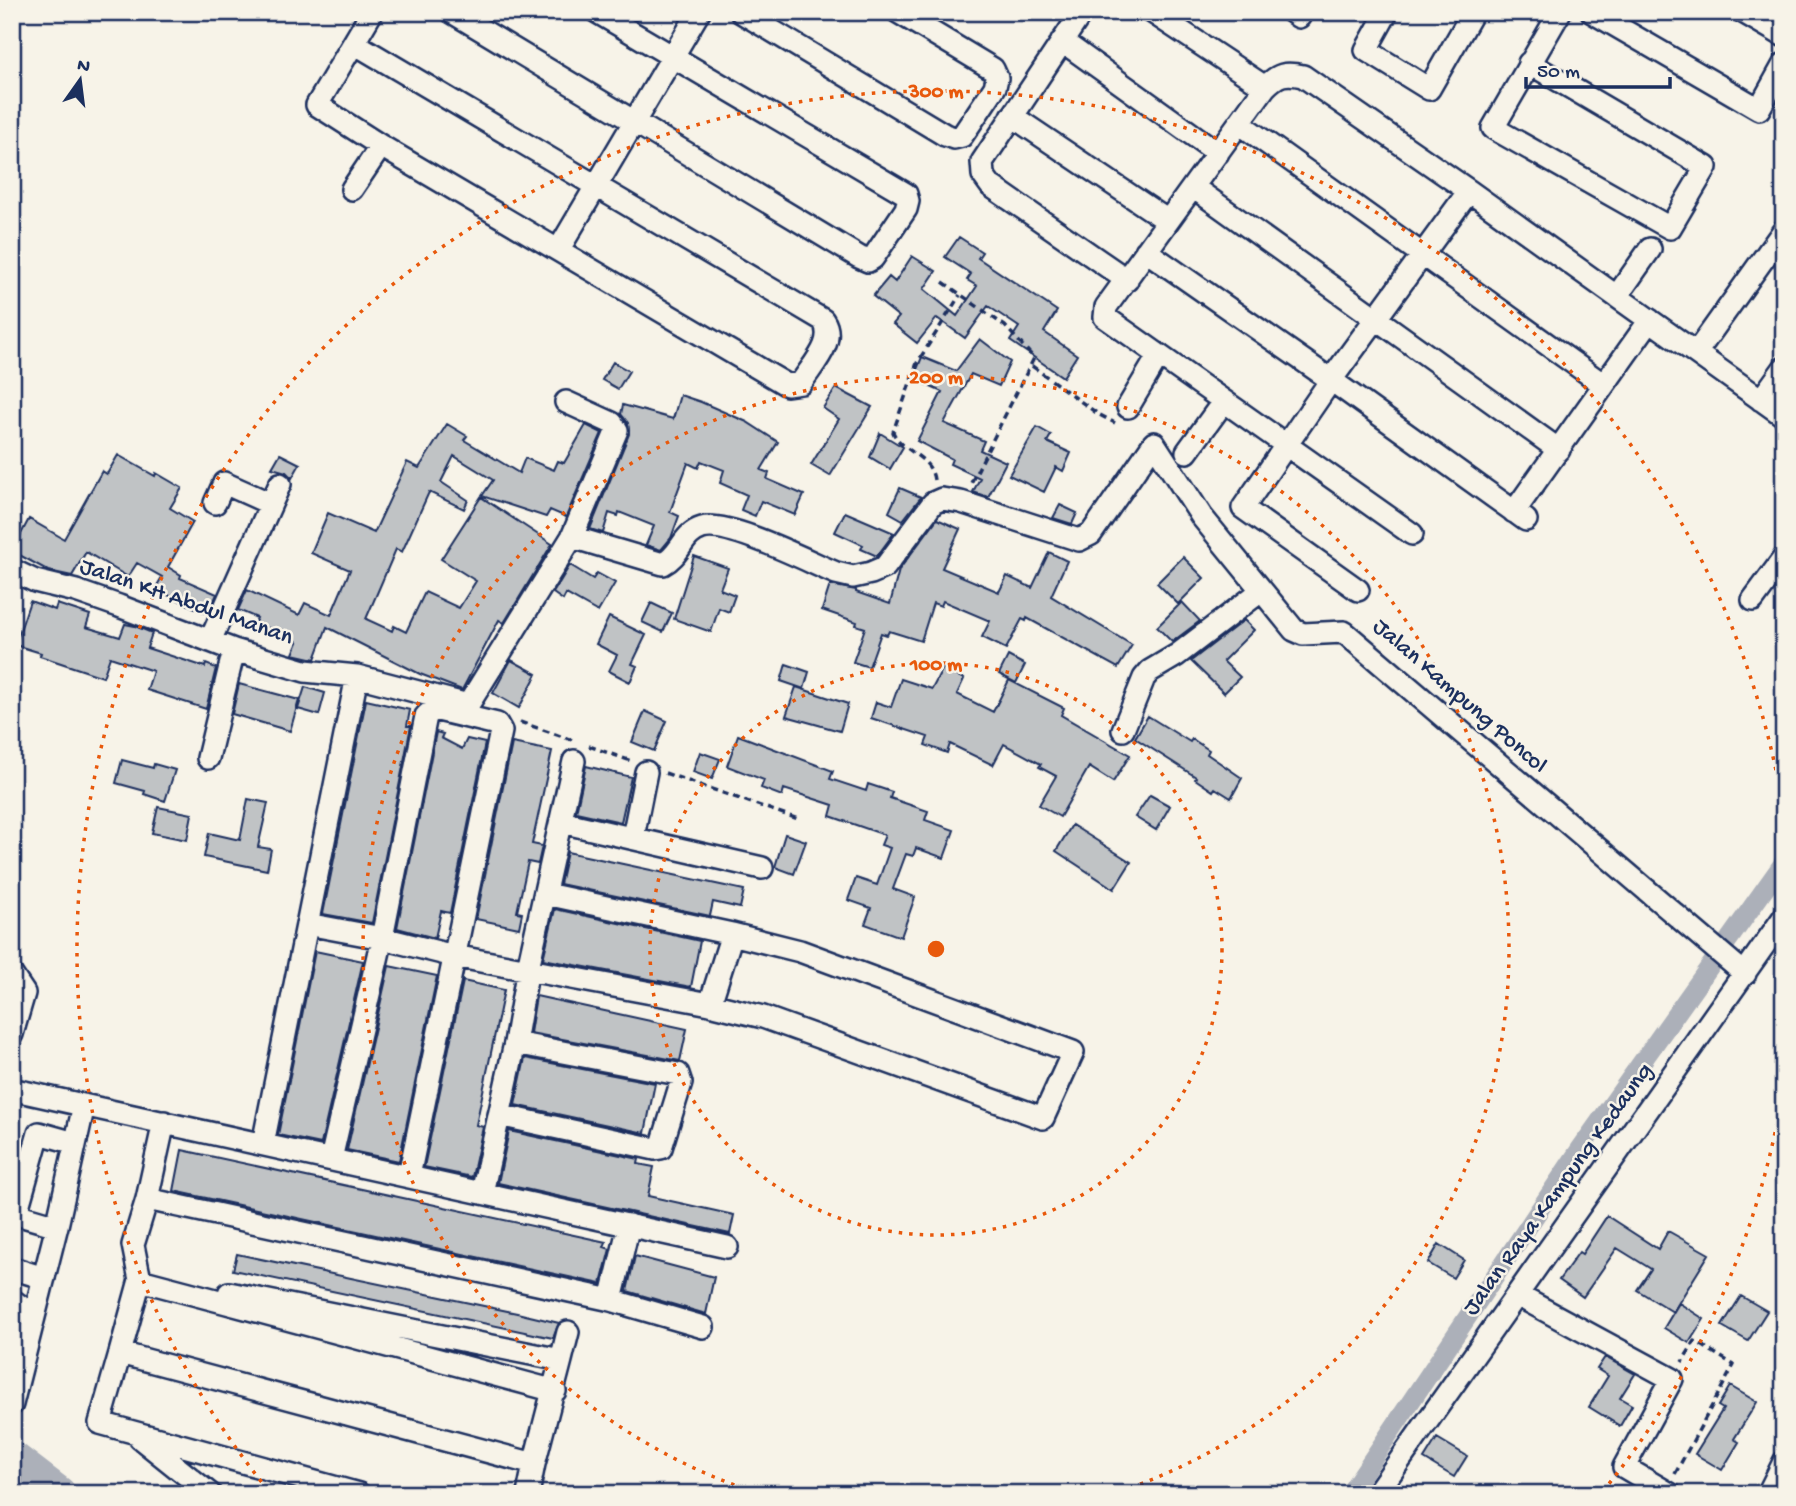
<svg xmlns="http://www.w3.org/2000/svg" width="1796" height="1506" font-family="'Gochi Hand',sans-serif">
  <rect width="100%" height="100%" fill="#f7f3e8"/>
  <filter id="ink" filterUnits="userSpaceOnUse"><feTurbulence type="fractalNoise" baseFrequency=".0143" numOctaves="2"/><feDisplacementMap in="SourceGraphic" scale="14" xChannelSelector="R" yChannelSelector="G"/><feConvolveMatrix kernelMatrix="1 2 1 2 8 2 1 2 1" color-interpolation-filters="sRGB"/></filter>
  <g filter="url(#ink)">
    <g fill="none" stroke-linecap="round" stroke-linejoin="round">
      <path stroke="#acb0b9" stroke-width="19" d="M1349,1494L1580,1149L1784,862"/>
      <path stroke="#acb0b9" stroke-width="35" d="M12,1458L59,1494"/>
    </g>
    <path fill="#c0c3c5" stroke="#1b2f5e" stroke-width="2" d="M959,237L982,252L978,258L1057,311L1044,332L1077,355L1063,377L1010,341L1019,327L988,306L965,338L937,318L917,343L893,324L899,317L873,296L889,277L895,282L912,256L936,271L924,289L957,316L977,286L967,280L971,274L945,257Z
      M980,339L1010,362L999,386L971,374L944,423L984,441L980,450L1006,462L988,497L973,492L980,478L950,464L952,459L917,441L942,392L913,379L922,357L956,371Z
      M613,362L629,371L618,389L602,380Z
      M836,388L872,407L830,476L811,465L839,419L823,408Z
      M680,395L701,402L747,422L778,442L761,470L769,473L767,479L804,495L795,515L761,501L755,516L741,510L747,495L720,483L724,470L701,461L698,468L688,463L670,512L679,516L671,538L661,550L646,545L654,526L619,512L618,516L609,513L603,533L590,529L629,434L628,423L621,414L623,405L673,419Z
      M447,424L467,436L464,440L519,473L525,458L554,470L558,461L564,463L586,425L602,433L566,517L550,510L546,517L482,496L493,480L454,456L441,482L468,500L464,509L429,492L402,552L396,549L366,619L392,631L394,626L406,632L425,592L459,608L476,581L441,559L481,497L552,544L504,623L499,620L462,690L420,674L327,627L315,659L293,654L298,642L255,622L257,618L238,610L247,590L299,615L305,603L331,615L350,570L311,553L328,513L374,533L407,462L419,468Z
      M1037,427L1051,435L1047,442L1071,453L1063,471L1056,467L1044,492L1009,475Z
      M880,433L903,447L890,469L870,457Z
      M280,454L300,464L292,478L286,472L272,468Z
      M118,455L155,476L156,473L182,488L170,508L193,522L168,567L181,575L180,578L217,594L208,614L155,589L162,577L137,563L128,577L86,552L72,576L49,571L12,551L29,519L64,539L102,471L107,474Z
      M900,488L921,497L903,520L889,512Z
      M1060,505L1077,513L1072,524L1053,518Z
      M845,512L894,533L877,556L861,549L863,545L835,532Z
      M937,519L960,529L942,568L999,592L1007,576L1032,588L1049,552L1067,561L1051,596L1132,645L1118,668L1027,618L1026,621L1022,619L1006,649L982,637L990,621L943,601L941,606L933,603L921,641L889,631L887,635L881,633L869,667L853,662L865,628L856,625L857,622L822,610L830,585L856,590V592L890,604L899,570Z
      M694,556L728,568L720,589L735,595L729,612L719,608L711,632L674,619Z
      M1183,557L1204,578L1178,604L1157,583Z
      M570,565L593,579L597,573L615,583L598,612L566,594L563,600L553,593Z
      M30,601L55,610L57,604L90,615L86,627L120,637L125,624L135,626L152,633L147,648L205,667L206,664L216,668L206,709L147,690L153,671L110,657L103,677L40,656L41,653L15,645Z
      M1182,602L1200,621L1172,642L1157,627Z
      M651,603L672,613L663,632L642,622Z
      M609,617L646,635L632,664L637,666L630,682L609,671L617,655L596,644Z
      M1244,620L1254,630L1223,661L1240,677L1224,693L1191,661Z
      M1008,656L1025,665L1016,683L999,674Z
      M511,660L537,674L519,708L493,693Z
      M786,664L809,672L804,689L781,681Z
      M943,668L964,679L957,694L993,712L1009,680L1064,708L1061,715L1130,755L1113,782L1089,767L1060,817L1039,805L1056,776L1039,767L1041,764L1004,744L993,765L950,744L947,753L925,745L928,737L871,718L876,702L891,707L901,679L932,689Z
      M239,684L299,700L290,731L232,714Z
      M305,687L325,693L319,715L298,709Z
      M796,687L848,704L840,731L786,716Z
      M366,700L410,710L407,726H411L372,923L323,914Z
      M645,711L667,721L654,751L632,742Z
      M1148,716L1190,742L1192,739L1209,750L1207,754L1242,778L1231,798L1215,788L1213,791L1195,779L1196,777L1135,738Z
      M436,732L443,734L441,738L462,749L467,739L485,743L450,913L441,911L435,938L397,928Z
      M738,735L833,771L830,779L866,791L868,784L892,792L890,798L928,811L925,820L954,830L944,858L916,848L913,856L906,854L893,889L915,897L901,937L865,924L871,908L848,900L856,878L877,885L890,848L881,845L885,835L830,816L833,805L784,789L782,796L761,788L764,780L727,766Z
      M512,743L552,751L532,844L542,846L538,864L528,862L517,912L522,913L519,928L476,919Z
      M700,752L720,759L712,779L693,772Z
      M122,760L153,768L154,764L175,770L165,801L144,794L145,791L116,783Z
      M586,766L631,777L621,822L576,812Z
      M1150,795L1170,806L1156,830L1135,817Z
      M248,799L268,803L258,847L271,849L267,870L204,857L209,833L240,840Z
      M158,807L192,814L187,840L152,833Z
      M1072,825L1131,862L1114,889L1056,851Z
      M785,834L806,841L794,874L775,867Z
      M567,852L744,890L740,908L713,902L710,916L560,884Z
      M555,909L700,941L691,987L543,959Z
      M315,951L363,961L321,1144L278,1135Z
      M389,966L437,976L399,1161L347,1150Z
      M463,981L504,990L476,1125L483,1127L472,1177L424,1167Z
      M536,996L687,1029L680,1061L530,1033Z
      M525,1058L655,1083L645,1133L515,1105Z
      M509,1131L639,1159L638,1164L654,1167L648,1196L734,1215L730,1234L498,1183Z
      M182,1150L606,1242L604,1247L610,1249L601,1284L174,1191Z
      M1607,1216L1658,1249L1668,1231L1709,1254L1673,1312L1637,1290L1651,1269L1617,1248L1583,1297L1559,1280L1579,1252L1582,1254Z
      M1439,1244L1464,1260L1453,1278L1428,1263Z
      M237,1254L517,1313L559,1323L553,1338L233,1270Z
      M635,1256L714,1277L706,1314L627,1291Z
      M1741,1296L1767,1311L1748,1341L1722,1326Z
      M1679,1303L1704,1319L1689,1343L1664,1328Z
      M1605,1357L1635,1374L1620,1398L1632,1405L1620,1426L1589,1407L1608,1376L1597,1369Z
      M1730,1386L1757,1402L1734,1439L1739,1442L1722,1470L1695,1454L1723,1409L1718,1406Z
      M1437,1438L1467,1456L1454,1477L1424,1459Z"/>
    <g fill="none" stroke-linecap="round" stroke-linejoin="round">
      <defs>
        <path id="minor" d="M452,12L859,257L868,261L873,258L906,209L908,201L906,194L597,12
          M741,12L945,135L954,138L962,136L995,87L997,78L993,69L898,12
          M1082,12L982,162L983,175L991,186L1127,280
          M1152,12L1265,87
          M1292,12L1299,17L1302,12
          M1387,12L1366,50L1429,89L1473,12
          M1592,12L1759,109L1784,64
          M1743,12L1784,36
          M1062,41L1218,153
          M354,43L823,320C837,341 813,364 801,383L787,385L381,146L317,105L372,12
          M1529,63L1706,167L1670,228L1493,128L1560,12
          M1012,116L1168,221
          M1239,123L1604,385
          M1193,187L1559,450
          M352,189L381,146
          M559,249L699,12
          M1146,251L1331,380L1526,520
          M1617,296L1650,249
          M1696,353L1784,230
          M1761,400L1784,368
          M566,402L612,423L617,430L572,537
          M1128,407L1159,355
          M1187,452L1224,401
          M271,504L280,484
          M1514,512L1650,320
          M1412,534L1105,317L1106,307L1265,87C1278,74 1285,72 1303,76L1469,191L1784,416
          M12,570L35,581L76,591L119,606L234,650L305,671L357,676L468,705L572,537L663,564C681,555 682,534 702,528C728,520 809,562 836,573L853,577L871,573L885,567L933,503L942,499L961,502L1079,540L1091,534L1154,443L1202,517L1294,630L1303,634L1344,632L1745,974
          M1358,590L1243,508L1331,380L1469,191
          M1753,600L1784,558
          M210,641L271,504L224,483L215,503
          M1123,730L1144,678L1150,671L1177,655L1261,591
          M208,758L234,650
          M561,822L762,868
          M633,837L646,772
          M307,924L382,938L454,956L710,1004L732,934L546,894
          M12,975L24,993L12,1034
          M710,1004L763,1017L1043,1118L1073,1052L800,951L732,934
          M15,1090L727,1247
          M499,1115L655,1149L661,1148L681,1083L678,1074L515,1043
          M164,1122L147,1199L133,1245L140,1280L120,1353L534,1464L561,1360
          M263,1144L357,676
          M331,1159L382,938L426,716L434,709L497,724L501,731L409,1176
          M482,1193L515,1043L528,968L574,761
          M147,1199L611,1300L703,1327
          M57,1226L16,1214L39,1133L75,1143
          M12,1268L44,1278
          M140,1280L227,1303
          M1517,1295L1672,1379L1624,1467L1670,1494
          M12,1300L34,1316
          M611,1300L629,1225
          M120,1353L100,1423L359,1494
          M555,1391L227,1303L229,1293L561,1360L568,1332
          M12,1404L57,1226L84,1105
          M140,1438L210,1494
          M528,1494L534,1464
          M1376,1494L1784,917
          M1768,1494L1784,1462"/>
      </defs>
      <use href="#minor" stroke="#1b2f5e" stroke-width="26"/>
      <path stroke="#1b2f5e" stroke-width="3.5" stroke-dasharray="7 5" stroke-linecap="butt" d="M943,282L1005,326L1034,358L970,485
        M1032,366L1098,414L1115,423
        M934,480C931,455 901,452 893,432L917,363L960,295
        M520,722L572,740
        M589,746L631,761
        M665,773L801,820
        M1675,1474L1734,1365L1695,1341L1682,1362"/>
      <use href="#minor" stroke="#f7f3e8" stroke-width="21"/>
    </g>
  </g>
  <g fill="none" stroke="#e8590c" stroke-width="3.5" stroke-dasharray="3.5 7">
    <circle cx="936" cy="949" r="286"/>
    <path d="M754 1492A573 573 0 1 1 1118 1492"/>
    <path d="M1783 1091A859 859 0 0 1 1604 1490M268 1490A859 859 0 1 1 1783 807"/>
  </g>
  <g text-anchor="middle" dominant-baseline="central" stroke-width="5" stroke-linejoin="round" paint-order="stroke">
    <g font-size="24" fill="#1b2f5e" stroke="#f7f3e8">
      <text transform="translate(186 603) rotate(19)">Jalan KH Abdul Manan</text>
      <text transform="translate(1459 697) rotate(41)">Jalan Kampung Poncol</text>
      <text transform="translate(1559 1190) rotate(-54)">Jalan Raya Kampung Kedaung</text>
    </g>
  </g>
  <circle cx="936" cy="949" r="10" fill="#e8590c" stroke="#f7f3e8" stroke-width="3.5"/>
  <g font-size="21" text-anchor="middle" font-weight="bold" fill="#e8590c" stroke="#f7f3e8" stroke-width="5" stroke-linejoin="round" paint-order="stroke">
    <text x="936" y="97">300 m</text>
    <text x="936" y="383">200 m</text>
    <text x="936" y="670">100 m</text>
  </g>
  <rect width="1796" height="1506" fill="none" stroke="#f7f3e8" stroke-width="42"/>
  <rect x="21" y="21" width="1754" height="1464" fill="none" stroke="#1b2f5e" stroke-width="2.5" filter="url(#ink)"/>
  <g transform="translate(80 80) rotate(14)" stroke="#f7f3e8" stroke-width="5" paint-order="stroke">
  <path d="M0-5L12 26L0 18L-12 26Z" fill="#1b2f5e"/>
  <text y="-10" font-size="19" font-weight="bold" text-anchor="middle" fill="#1b2f5e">N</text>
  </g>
  <path d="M1526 77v10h144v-10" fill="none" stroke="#1b2f5e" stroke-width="3.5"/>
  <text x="1537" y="77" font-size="21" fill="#1b2f5e" stroke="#f7f3e8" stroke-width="5" paint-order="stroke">50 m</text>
</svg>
